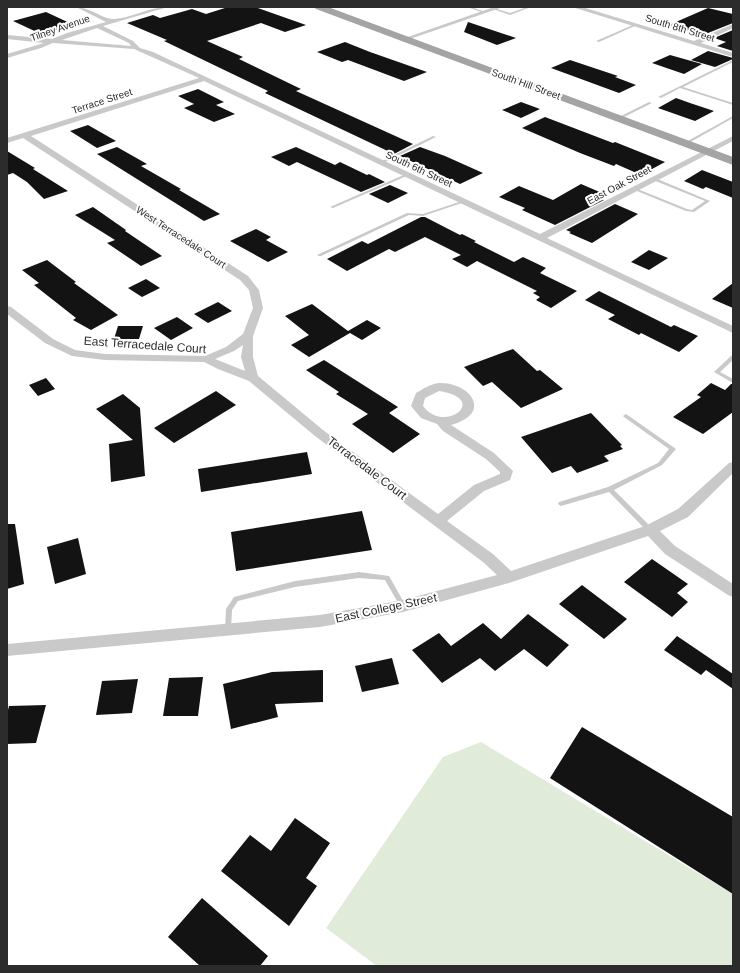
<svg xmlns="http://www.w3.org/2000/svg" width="740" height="973" font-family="Arial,sans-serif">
  <rect width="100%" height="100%" fill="#fff"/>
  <path fill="#e1ebd9" d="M481,742L733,894V966H377L326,928L443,757Z"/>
  <path fill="#131313" d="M228,7H255L306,25L285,32L261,23L207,41L243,57L239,59L301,89L296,91L413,144L394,154L265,93L268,91L164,41L167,40L127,23L153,15L160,18L192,9L206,14Z
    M708,8L733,14V23L703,35L669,25Z
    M46,12L74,25L41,34L13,21Z
    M468,22L516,38L497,45L464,32Z
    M733,30V51L717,46L726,42L714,38Z
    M345,42L370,52L427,72L404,81L348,60L342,62L317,52Z
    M708,51L733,58V59L715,67L691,60Z
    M670,55L702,64L684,74L652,63Z
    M570,60L618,76L615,77L636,85L619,93L551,68Z
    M198,89L224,102L216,105L235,114L214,122L184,108L194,104L178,96Z
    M676,98L690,103L714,111L695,121L658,108Z
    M521,102L540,109L521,118L502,110Z
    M545,117L613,143L615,142L665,162L641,175L616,164L614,166L580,153L522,128Z
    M88,125L116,141L97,148L70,131Z
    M117,147L147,164L141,166L181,189L179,190L220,214L204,221L97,154Z
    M296,147L335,165L340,162L367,175L369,174L385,182L361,192L297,162L289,166L271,157Z
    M420,147L445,156L483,173L460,184L400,156Z
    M7,151L35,168L33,169L68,191L44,199L27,182L13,173L7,175Z
    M702,170L733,182V198L706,187L703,189L684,181Z
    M581,184L602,193L596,197L604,200L555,225L522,210L525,208L499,197L519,186L553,200Z
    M390,185L408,193L388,203L369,194Z
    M615,204L638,214L592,243L569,233L571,232L566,230Z
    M93,207L126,230L125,231L162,256L141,266L107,243L115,240L75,215Z
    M421,217H425L460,235L462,234L476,241L474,242L514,262L523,257L546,268L540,273L577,291L551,308L536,300L540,297L533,293L537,291L477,261L467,267L452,259L461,255L425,237L395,252L389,249L347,271L327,259L362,241L368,244Z
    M256,229L271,237L266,240L288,252L268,262L230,241Z
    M649,250L668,258L649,270L631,262Z
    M47,260L76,282L74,283L118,315L91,330L73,320L76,318L34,285L39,283L22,270Z
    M146,279L160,288L142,297L128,288Z
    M733,283V308L712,299Z
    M599,291L671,327L674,325L698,336L679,352L641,333L639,335L608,319L615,315L585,300Z
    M218,302L232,311L208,323L194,314Z
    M312,304L348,331L367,320L381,328L362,340L350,333L309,357L291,345L309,335L285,316Z
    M177,317L193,328L171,340L154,328Z
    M118,326H143L139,339H114Z
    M513,349L537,371L540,370L563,389L521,408L492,382L483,386L464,367Z
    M324,360L398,407L389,413L420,434L393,453L352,424L368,414L336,394L339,392L306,370Z
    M46,378L55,389L38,396L29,385Z
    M711,383L725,390L731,384H733V412L703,434L673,417L701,397L697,395Z
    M216,391L236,405L174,443L154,428Z
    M123,394L140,408L145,476L111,482L109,444L133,440L96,409Z
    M591,413L622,445L620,446L623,449L604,456L609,461L577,473L571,466L552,473L521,437Z
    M307,452L312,474L201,492L198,469Z
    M362,511L372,550L236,571L231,532Z
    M7,524H15L24,584L7,589Z
    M78,538L86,574L55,584L47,547Z
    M652,559L688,584L677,593L688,602L672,617L624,582Z
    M582,585L627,619L604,639L559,604Z
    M528,614L569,645L547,667L524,649L495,671L480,658L442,683L412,650L439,633L451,646L483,623L501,639Z
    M677,636L733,674V689L706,670L701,675L664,650Z
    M392,658L399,684L362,692L355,666Z
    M323,670V702L275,704L278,717L231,729L223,684L272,672Z
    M203,677L198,716H163L169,678Z
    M138,679L132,713L96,715L102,681Z
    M46,705L36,743L7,744V714L9,706Z
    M582,727L733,817V894L550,778Z
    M295,818L330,843L306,878L317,886L289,926L221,871L250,835L271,851Z
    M202,898L268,956L260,966H200L168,937Z"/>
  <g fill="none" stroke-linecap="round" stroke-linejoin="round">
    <path fill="#c9c9c9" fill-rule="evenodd" d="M467,7H471L486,12L484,13Z
      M527,7H531L510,15L493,9L494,8L510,13Z
      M635,24L637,25L599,42L596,41Z
      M733,60V62L683,87L733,103V105L680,88L661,98L658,97Z
      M649,102L652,103L620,119L617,118Z
      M733,116V118L687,144L684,143Z
      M433,136L436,137L381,164L378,163Z
      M406,174L409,175L333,208L330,207Z
      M653,178H655L710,201L694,212L686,211L632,189L635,188L687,209L692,210L705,201L653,180Z
      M462,201L465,202L423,216L409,215L321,256H319L317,255L407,213L423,214Z
      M733,355V360L720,372L733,379V383L714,372L731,356Z
      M626,414L676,449L662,465L614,490L652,528L653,530L652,532H648L609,492L561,506L558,504L559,502L608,487L658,463L669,449L624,417L623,416Z
      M359,572L389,576L406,606L405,608L403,609L401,608L385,580L359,578L295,587L238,601L232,610L231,630L230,632L228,633L226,632L225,630L226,609L234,597L295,581Z"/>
    <path fill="#c9c9c9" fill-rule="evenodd" d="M76,7C90,7 104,20 114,19C132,18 148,7 168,7L103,26L133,41L140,48L153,52L540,234L733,136V141L547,238L733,326V333L204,81L31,136L248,276L259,290L263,308L253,336V357L258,376L323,430L438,514L474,485L500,474V472L486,459L443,431L437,424L421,418L411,406L416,393C423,389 430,384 439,383C470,382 494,413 451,425L494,453L513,471L510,480L484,491L447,521L493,554L511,571L645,526L678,509L729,463L733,462V473L688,517L660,531L675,546L733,584V597L728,595L665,554L648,536L509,583L403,612L320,627L7,656V644L320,615L403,600L497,575L483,562L315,436L249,381L218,369L204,362L105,360L72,356L45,343L7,314V306L11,307L53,339L75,350L105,354L205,356L226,347L243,334L253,308L249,290L240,280L23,138L7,143V138L199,78L134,49L53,43L41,48L7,58V54L44,43L7,39V35L52,39L67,33L106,22ZM97,28L129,43L131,46L62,40ZM243,345L241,357L245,371L215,359L234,351ZM439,391C491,399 444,435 423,406L425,398Z
      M494,7H503L407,40L402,39Z
      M572,7H582L694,41L733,24V28L701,43L733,53V57Z"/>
    <path fill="#a4a4a4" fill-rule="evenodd" d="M314,7H328L733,157V165L316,9Z"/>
  </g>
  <g text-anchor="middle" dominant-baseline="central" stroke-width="4" stroke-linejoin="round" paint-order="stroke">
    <g font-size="10" fill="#2c2c2c" stroke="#fff">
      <text transform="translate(60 28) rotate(-19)">Tilney Avenue</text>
      <text transform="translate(680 28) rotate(17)">South 8th Street</text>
      <text transform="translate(526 84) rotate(20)">South Hill Street</text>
      <text transform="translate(102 101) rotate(-18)">Terrace Street</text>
      <text transform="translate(419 169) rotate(25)">South 6th Street</text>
      <text transform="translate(619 185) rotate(-28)">East Oak Street</text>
      <text transform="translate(181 237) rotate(33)">West Terracedale Court</text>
    </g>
    <g font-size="12" fill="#2c2c2c" stroke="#fff">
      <text transform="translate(145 345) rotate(4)">East Terracedale Court</text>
      <text transform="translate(367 468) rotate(37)">Terracedale Court</text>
      <text transform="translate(386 608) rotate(-12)">East College Street</text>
    </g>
  </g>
  <rect width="740" height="973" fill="none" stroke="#2c2c2c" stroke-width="16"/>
</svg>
